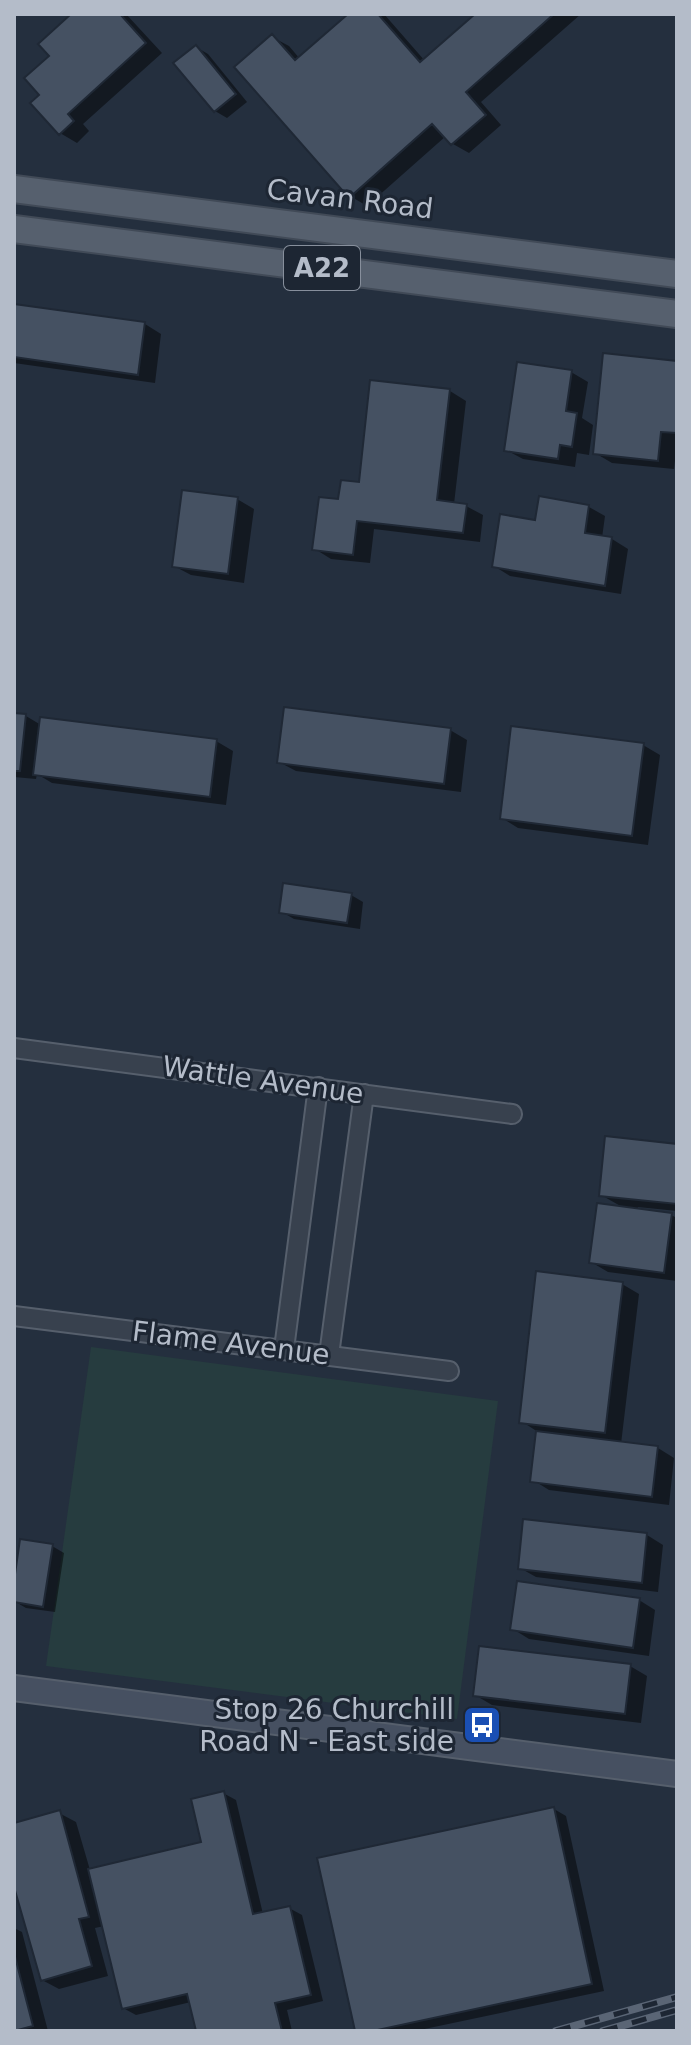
<svg xmlns="http://www.w3.org/2000/svg" width="691" height="2045" font-family="'DejaVu Sans',sans-serif">
  <rect width="100%" height="100%" fill="#242f3e"/>
  <path fill="#263c3f" d="M91,1347L498,1401L457,1719L46,1666Z"/>
  <path fill="#0007" d="M74,14H126L162,53L83,124L89,131L77,143L60,133L41,95L52,56Z
    M351,14H384L425,61L478,14H581L481,102L501,125L469,153L453,144L446,136L367,206L350,196L272,37L289,46L300,59Z
    M196,47L208,54L247,102L227,118L215,111Z
    M14,306L145,324L161,334L155,383L14,363Z
    M677,363V444L674,469L612,463L595,453Z
    M571,372L588,382L582,418L593,425L589,455L577,453L575,467L523,459L506,450Z
    M450,391L466,401L454,504L466,506L483,515L480,542L374,529L370,563L331,559L315,549L340,501L360,484Z
    M237,499L254,509L244,583L191,575L174,566Z
    M589,507L605,516L602,538L612,539L628,549L621,594L510,576L494,566L536,522Z
    M14,715L26,716L41,725L216,741L233,751L226,805L52,783L37,774L36,779L14,777Z
    M450,730L467,740L461,792L296,771L279,762Z
    M643,745L660,755L648,845L518,828L502,818Z
    M351,895L363,902L360,929L294,919L282,912Z
    M677,1146V1211L638,1207L637,1210L671,1215L677,1218V1281L608,1272L591,1262L624,1208L601,1195Z
    M622,1284L639,1294L621,1444L658,1448L674,1458L669,1505L549,1490L533,1480L538,1432L521,1421Z
    M525,1521L647,1535L663,1545L658,1592L536,1577L520,1568Z
    M52,1546L64,1553L55,1612L26,1608L14,1601V1594Z
    M639,1600L655,1610L649,1656L529,1639L513,1629Z
    M630,1666L647,1676L641,1723L492,1705L475,1695Z
    M223,1793L236,1800L263,1914L289,1908L302,1915L323,2001L287,2010L292,2031H198L191,2002L136,2015L123,2008L104,1926L95,1928L108,1976L59,1989L42,1980L14,1879V1825L59,1813L76,1822L90,1870L203,1843Z
    M554,1809L566,1816L604,1991L415,2031H357Z
    M14,1928L22,1932L48,2031H14Z"/>
  <path fill="#455162" stroke="#1f2835" stroke-width="2" d="M71,14H120L146,43L68,114L74,121L59,135L30,103L39,95L24,78L49,56L38,44Z
    M348,14H378L420,62L475,14H554L466,92L486,115L451,145L432,124L349,198L234,67L272,34L295,60Z
    M196,45L236,94L214,112L173,63Z
    M14,304L145,322L138,375L14,357Z
    M603,353L677,361V433L661,432L658,461L593,454Z
    M517,362L572,370L566,411L577,413L572,447L560,445L558,459L504,451Z
    M370,380L450,389L437,500L467,504L463,533L357,521L353,555L312,550L319,497L338,499L341,480L359,482Z
    M182,490L238,497L228,574L172,567Z
    M539,496L589,505L585,533L612,537L605,586L492,567L500,514L535,520Z
    M284,707L451,728L444,784L277,763Z
    M14,713L26,714L20,771H14Z
    M40,717L217,739L210,797L33,775Z
    M511,726L644,743L632,836L500,819Z
    M283,883L352,893L347,923L279,913Z
    M605,1136L677,1144V1204L599,1196Z
    M597,1203L672,1213L664,1273L589,1263Z
    M536,1271L623,1282L605,1433L519,1423Z
    M536,1431L658,1446L652,1497L530,1482Z
    M523,1519L647,1533L642,1583L518,1569Z
    M20,1539L53,1544L43,1607L14,1602V1581Z
    M517,1581L640,1598L633,1648L510,1630Z
    M479,1646L631,1664L625,1714L473,1696Z
    M224,1791L253,1914L290,1906L311,1995L275,2003L282,2031H196L187,1994L122,2009L88,1869L201,1842L191,1799Z
    M554,1807L592,1984L373,2031H355L317,1858Z
    M60,1810L89,1917L79,1919L92,1966L41,1981L14,1887V1823Z
    M14,1953L33,2026L14,2031Z"/>
  <g fill="none" stroke-linecap="round" stroke-linejoin="round">
    <defs>
      <path id="street" d="M14,1048L512,1114
        M14,1316L449,1371
        M284,1349L318,1087
        M329,1355L364,1094"/>
      <path id="secondary" d="M14,1688L677,1774"/>
      <path id="primary" d="M14,189L677,274
        M14,229L677,314"/>
    </defs>
    <use href="#street" stroke="#565f6c" stroke-width="22"/>
    <use href="#secondary" stroke="#565f6c" stroke-width="28"/>
    <use href="#primary" stroke="#414a57" stroke-width="30"/>
    <use href="#street" stroke="#38414e" stroke-width="18"/>
    <use href="#secondary" stroke="#465061" stroke-width="24"/>
    <use href="#primary" stroke="#56606e" stroke-width="26"/>
    <defs>
      <path id="rail" d="M556,2031L677,1997
        M603,2031L677,2010"/>
    </defs>
    <use href="#rail" stroke="#5a6575" stroke-width="8"/>
    <use href="#rail" stroke="#1d2633" stroke-width="5" stroke-dasharray="15" stroke-linecap="butt"/>
  </g>
  <defs>
    <symbol id="bus-square" viewBox="-11 -11 22 22"><rect x="-9" y="-9" width="18" height="18" rx="4" fill="#1a4fb4" stroke="#1d2633"/><path d="M-5-6H5V4H4V6H2V4H-2V6H-4V4H-5ZM-3.5-4V0h7V-4ZM-3.5 1.2v1.5H-2V1.2ZM2 1.2v1.5H3.5V1.2Z" fill="#fff"/></symbol>
  </defs>
  <g fill-rule="evenodd">
    <use href="#bus-square" x="460" y="1703" width="44" height="44"/>
  </g>
  <g text-anchor="middle" dominant-baseline="central" stroke-width="6" stroke-linejoin="round" paint-order="stroke">
    <rect fill="#1d2633" stroke="#878f9c" stroke-width="2" x="284" y="246" width="76" height="44" rx="6"/>
    <g font-size="26" font-weight="bold" fill="#b4bcc9">
      <text x="322" y="268">A22</text>
    </g>
    <g font-size="28" fill="#b4bcc9" stroke="#1d2633">
      <text transform="translate(350 199) rotate(7)">Cavan Road</text>
      <text transform="translate(263 1080) rotate(8)">Wattle Avenue</text>
      <text transform="translate(231 1343) rotate(7)">Flame Avenue</text>
    </g>
    <g font-size="28" fill="#b4bcc9" stroke="#1d2633" text-anchor="end">
      <text x="454" y="1709">Stop 26 Churchill<tspan x="454" dy="32">Road N - East side</tspan></text>
    </g>
  </g>
  <rect width="691" height="2045" fill="none" stroke="#b4bcc9" stroke-width="32"/>
</svg>
